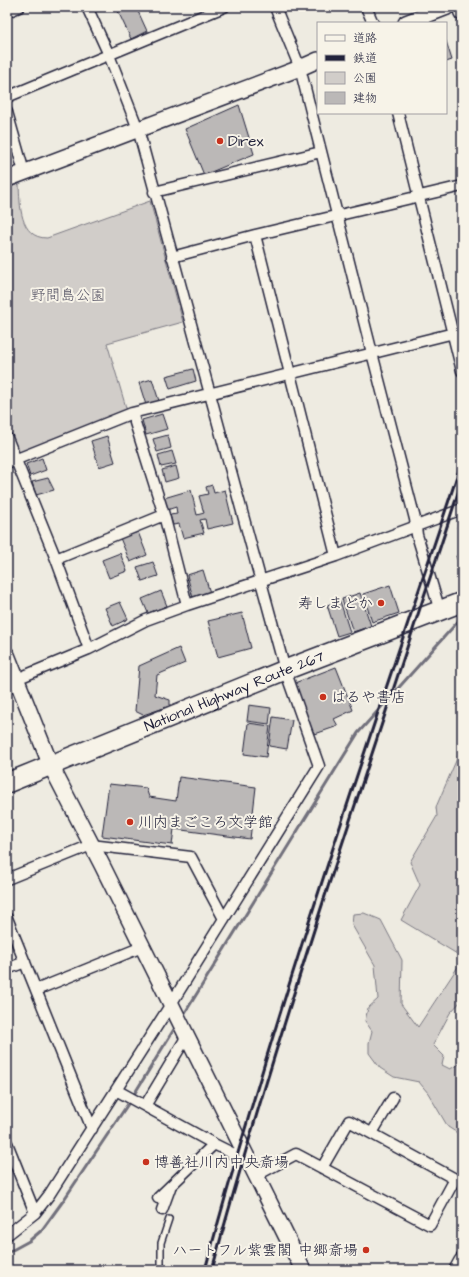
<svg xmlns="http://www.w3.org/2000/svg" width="469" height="1277" font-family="'Architects Daughter','Klee One',sans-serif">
  <rect width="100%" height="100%" fill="#eeebe1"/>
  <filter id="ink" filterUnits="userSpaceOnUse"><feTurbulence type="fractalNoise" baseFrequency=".025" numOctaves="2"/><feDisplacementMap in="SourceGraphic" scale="8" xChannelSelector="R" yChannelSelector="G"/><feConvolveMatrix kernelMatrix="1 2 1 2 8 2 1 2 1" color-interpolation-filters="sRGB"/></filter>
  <g filter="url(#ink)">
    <path fill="#d1cdc9" stroke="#7a7882" d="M19,184C20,204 19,238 47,238L150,201L183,322L107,343L127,411L21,452L17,451L7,426V188Z
      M462,747V957L401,920L420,885L410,862L437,816L436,807Z
      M364,913L381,920L402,960L401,1004L418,1027L459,965L462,967V1000L450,1013L433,1045L444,1056L442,1065L450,1069L458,1065L462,1060V1136L448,1127L428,1093L419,1082L394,1077L380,1068L369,1053V1043L372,1031L365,1021L368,1008L378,999L375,965L352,925L353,914Z"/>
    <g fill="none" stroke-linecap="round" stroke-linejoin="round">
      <path stroke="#716f7b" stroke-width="3" d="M183,1016L358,733L462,617
        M133,1096L176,1026
        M7,1253L29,1241L42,1230L63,1201L130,1101"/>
    </g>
    <path fill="#bbb8b7" stroke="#22223b" d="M116,7H136L147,31L131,39Z
      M446,41L452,60L446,62Z
      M239,105L254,154L204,175L185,129Z
      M193,369L196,381L170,389L166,376Z
      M152,379L159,401L146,405L139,383Z
      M162,414L167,429L146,435L142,420Z
      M168,435L171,448L157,452L153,439Z
      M107,436L115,462L99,467L91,441Z
      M172,451L176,464L161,467L158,455Z
      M42,458L46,470L30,476L26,464Z
      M176,466L179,478L165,482L162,470Z
      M48,478L54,490L36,495L32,482Z
      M212,485L214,493L225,490L233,523L207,529L205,519L200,520L204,533L183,538L179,524L173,525L170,515L177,514L176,507L167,510L164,498L191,490L197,515L204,513L199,496L208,494L206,487Z
      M462,526V542L457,527Z
      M138,532L147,555L130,562L120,538Z
      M120,553L127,571L109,578L102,560Z
      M462,554V572L456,556Z
      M153,562L158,576L142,581L137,567Z
      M203,570L210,593L193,598L187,575Z
      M390,585L399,613L372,622L363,594Z
      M161,591L167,606L148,613L142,599Z
      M360,593L371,626L353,632L342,599Z
      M340,601L350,632L337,636L327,605Z
      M120,602L128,619L113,626L105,608Z
      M242,613L251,648L218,657L208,621Z
      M179,648L185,663L157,675L155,695L170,700V706L143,715L135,711L139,666Z
      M336,667L353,710L334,719L338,726L315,734L310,727L292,684Z
      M249,705L271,708L269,724L247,721Z
      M273,717L292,720L287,749L269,746Z
      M248,723L270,726L266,757L244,754Z
      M179,777L256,787L250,839L174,829L172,845L102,836L109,784L146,788L149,797L176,801Z"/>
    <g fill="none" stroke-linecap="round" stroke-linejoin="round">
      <defs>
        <path id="lane" d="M161,1270V1243L169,1219"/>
        <path id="street" d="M275,7L300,68L372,353L415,519L417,535L440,611
          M366,7L373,23
          M7,12L19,7
          M7,97L224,7
          M7,112L24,172
          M398,113L462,371
          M154,192L321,152
          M255,235L336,556
          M172,257L255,235L462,186
          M132,413L164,515L187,605
          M7,438L56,559L89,649
          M7,463L132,413L462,331
          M56,559L164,515
          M7,683L89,649L146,620L187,605L336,556L462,509
          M7,879L91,845L191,857L224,919
          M7,918L92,1129
          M7,969L25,962
          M36,990L142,947
          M116,1090L214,1144L250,1162
          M145,1106L187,1036
          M372,1133L393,1098
          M7,1143L35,1213
          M257,1175L296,1154L430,1225L455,1179L349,1121L322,1168
          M158,1198L214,1144
          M162,1210L170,1188
          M7,1235L35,1213L49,1195L171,1004L319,766L285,670L138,129L109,55L87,7"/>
        <path id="secondary" d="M460,7L462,13
          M406,23L447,7
          M7,179L300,68L318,60
          M7,655L51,766L102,865L303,1270
          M457,1270L462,1261"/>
        <g id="highway">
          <path id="s1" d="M7,783L285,670L462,602"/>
        </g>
      </defs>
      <use href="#lane" stroke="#22223b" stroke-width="8"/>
      <use href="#street" stroke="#22223b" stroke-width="13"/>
      <use href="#secondary" stroke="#22223b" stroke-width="18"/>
      <use href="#highway" stroke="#22223b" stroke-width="22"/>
      <use href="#lane" stroke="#f7f3e8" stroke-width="5"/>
      <use href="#street" stroke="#f7f3e8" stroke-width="10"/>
      <use href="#secondary" stroke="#f7f3e8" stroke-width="15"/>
      <use href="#highway" stroke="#f7f3e8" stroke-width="19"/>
      <path stroke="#22223b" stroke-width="3" d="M205,1270C279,997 373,729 462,461
        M212,1270C246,1144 285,1020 325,896C370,757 416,619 462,481"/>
    </g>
  </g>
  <g fill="#c8321e" stroke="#f7f3e8" stroke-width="1.5">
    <circle cx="220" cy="141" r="4"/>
    <circle cx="381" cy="603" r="4"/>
    <circle cx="323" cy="697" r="4"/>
    <circle cx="130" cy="822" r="4"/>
    <circle cx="146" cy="1162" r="4"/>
    <circle cx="366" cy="1250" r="4"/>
  </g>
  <g text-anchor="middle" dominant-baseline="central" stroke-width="4" stroke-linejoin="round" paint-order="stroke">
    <g font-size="15" fill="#22223b" stroke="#f7f3e8" text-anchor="start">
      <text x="228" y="141">Direx</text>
      <text x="373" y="603" text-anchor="end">寿しまどか</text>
      <text x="331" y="697">はるや書店</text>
      <text x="138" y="822">川内まごころ文学館</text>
      <text x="154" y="1162">博善社川内中央斎場</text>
      <text x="358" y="1250" text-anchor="end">ハートフル紫雲閣 中郷斎場</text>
    </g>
    <g font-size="15" fill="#575566" stroke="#f7f3e8">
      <text x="68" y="295">野間島公園</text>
    </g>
    <g font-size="15" fill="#22223b" stroke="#f7f3e8">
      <text stroke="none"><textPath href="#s1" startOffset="245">National Highway Route 267</textPath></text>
    </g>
  </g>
  <rect width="469" height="1277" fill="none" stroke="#f7f3e8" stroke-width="24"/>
  <rect x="12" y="12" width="445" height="1253" fill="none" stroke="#22223b" stroke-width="1.5" filter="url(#ink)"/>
  <rect x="317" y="22" width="130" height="92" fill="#f7f3e8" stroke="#a29fa3"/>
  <rect x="325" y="35" width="20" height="6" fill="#f7f3e8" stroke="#a29fa3"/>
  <text x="353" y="42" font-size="12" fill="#22223b">道路</text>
  <rect x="325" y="55" width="20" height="6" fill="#22223b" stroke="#a29fa3"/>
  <text x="353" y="62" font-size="12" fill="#22223b">鉄道</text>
  <rect x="325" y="72" width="20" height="12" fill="#d1cdc9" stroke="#a29fa3"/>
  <text x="353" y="82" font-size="12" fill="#22223b">公園</text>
  <rect x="325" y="92" width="20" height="12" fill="#bbb8b7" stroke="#a29fa3"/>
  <text x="353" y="102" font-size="12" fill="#22223b">建物</text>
</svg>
